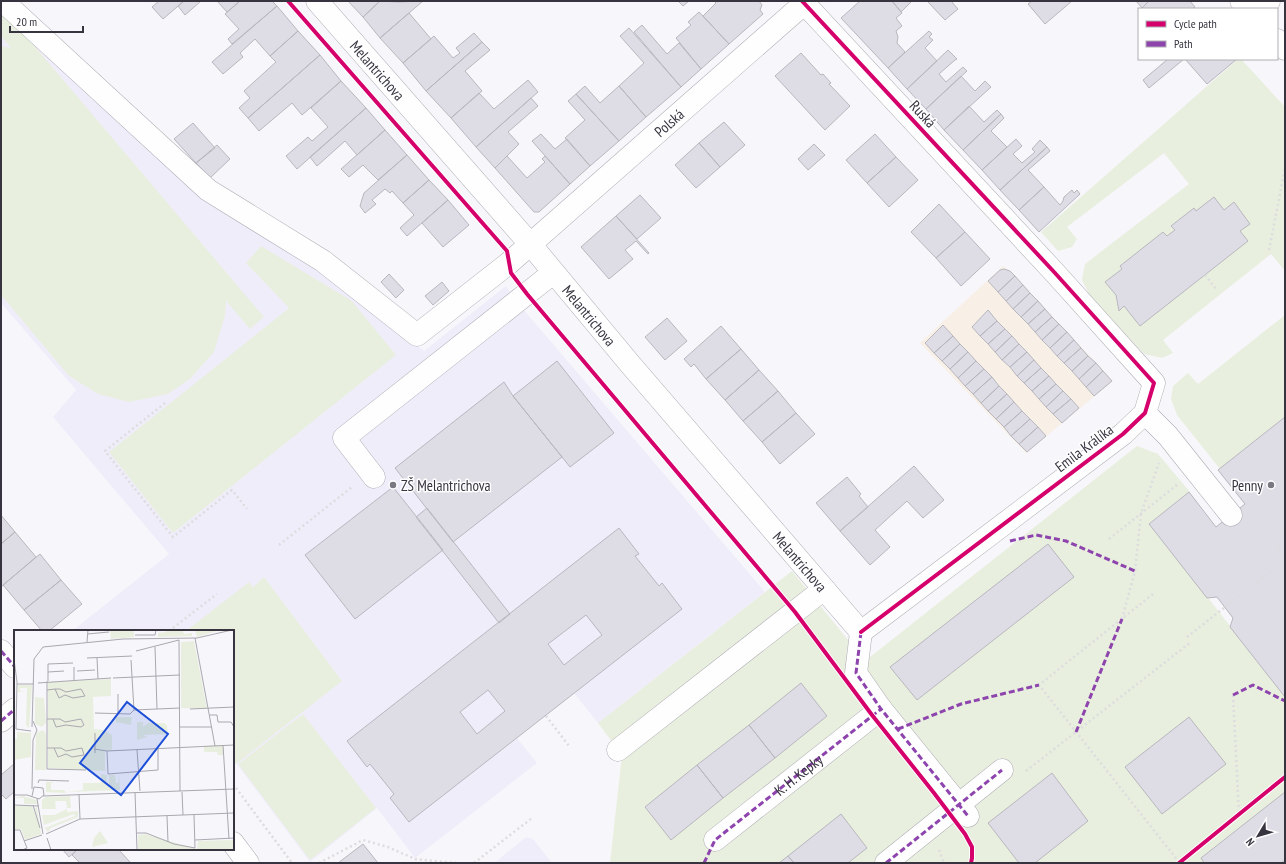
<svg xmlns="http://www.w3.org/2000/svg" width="1286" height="864" font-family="'PT Sans Narrow',sans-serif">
  <rect width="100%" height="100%" fill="#f7f6fa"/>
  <path fill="#f0edfb" d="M1,8L206,199L337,281L424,351L506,286L517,302L765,592L598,723L574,693L517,738L537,763L415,858L377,808L310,862L233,759V631H72L169,554L53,417L76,390L1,303Z
    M526,837L533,839L552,863H494Z"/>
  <path fill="#f8efe6" d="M1003,266L1010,271L1113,381L1026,453L920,343Z"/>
  <path fill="#e8efdf" d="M4,10L264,317L250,329L226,301L225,316L214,352L190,379L168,394L129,402L98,394L69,376L1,295V46L11,48L1,36V12Z
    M1238,59H1241L1285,107V271L1271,254L1163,340L1173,353L1162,358L1144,354L1090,296L1082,280L1085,264L1189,184L1164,153L1067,227L1077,239L1072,247L1058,251L1041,232Z
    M261,246L352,301L396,355L173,533L109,452L289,308L246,263Z
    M1285,315V418L1220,469L1177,415L1171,399L1173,386L1188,373L1198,384Z
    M1137,446L1158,454L1190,492L1151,524L1285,697V863H610L622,755L598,723L792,571L865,661Z
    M264,577L342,681L236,764L233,761V631H186L249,582L253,587Z
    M303,714L376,808L310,860L238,764Z"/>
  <path fill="#dedce5" stroke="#b8b7be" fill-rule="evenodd" d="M159,1H184L163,19L152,7Z
    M184,1H201L185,15L178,6Z
    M217,1H240L227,12Z
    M240,1H272L277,6L232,44L228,39L239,29L225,14Z
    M348,1H380L363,17Z
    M380,1L398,2L423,1L380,38L363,17Z
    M678,1H689L683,6Z
    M714,1H759L762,5L760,10L763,14L729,44L703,16L716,3Z
    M860,1H892L902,13L896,18L902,26L896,31L898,37L897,43L905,52L888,68L841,18Z
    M892,1H912L901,12Z
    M927,1H951L958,9L945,20Z
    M1032,1H1072L1045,24L1028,4Z
    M1136,1H1149L1142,8Z
    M1149,1H1190L1195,7L1192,9H1143L1142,8Z
    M277,6L298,31L270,56L255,39L240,53L243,57L223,74L212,62Z
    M699,12L729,44L701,69L676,38L691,25L688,22Z
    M409,13L431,39L403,63L380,38Z
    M642,25L667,54L679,43L701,69L681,87L634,32Z
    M629,28L681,87L646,117L619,86L644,63L620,36Z
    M298,31L320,55L248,118L239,108L250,98L244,91L276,62L270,56Z
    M929,31L932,34L929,37L933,40L925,48L937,61L907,89L888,68Z
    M474,33L482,42L426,91L403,63L434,36L453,58L460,53L456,48Z
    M482,42L490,50L465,71L482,91L451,118L426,91Z
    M948,50L957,59L955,60L939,74L946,82L963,67L967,71L926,109L907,89Z
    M801,53L821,75L823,74L831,83L829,84L850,106L825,130L775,76Z
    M320,55L341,81L302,115L292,103L259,131L248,118Z
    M1168,59H1184L1149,88L1143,80Z
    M1185,59H1237L1207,84Z
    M961,76L975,91L985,81L991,87L944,130L926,109Z
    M528,80L538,92L476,147L451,118L479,93L494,109Z
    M341,81L366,108L297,169L286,156L308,137L312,141L328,127L311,108Z
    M585,86L600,103L619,86L646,117L619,141L576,94Z
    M576,94L619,141L590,166L565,138L585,120L568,101Z
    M531,98L538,106L508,132L519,144L495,168L476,147Z
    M969,106L984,122L997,110L1001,114L963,150L944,130Z
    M366,108L385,130L357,155L345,141L317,166L310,157Z
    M1001,114L1004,118L991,131L1007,147L982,170L963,150Z
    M724,122L745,145L720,167L699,143Z
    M193,123L215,148L196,163L174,139Z
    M385,130L407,155L378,180L363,165L349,177L341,169Z
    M541,134L555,149L567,139L590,166L570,184L532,141Z
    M875,134L896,157L867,183L846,160Z
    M1016,139L1022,146L1013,154L1022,163L1035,152L1032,149L1040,140L1047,147L1000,190L982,170Z
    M699,143L720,167L696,188L675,165Z
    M814,144L825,155L808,170L798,159Z
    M217,145L230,159L210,178L196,163Z
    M1047,147L1050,151L1028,170L1044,187L1019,210L1000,190Z
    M407,155L429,180L403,203L392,191L390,193L385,189L372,200L376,204L365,213L360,206L364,193Z
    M507,156L527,178L545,162L542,159L545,156L570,184L539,212H534L495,168Z
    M896,157L918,180L889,207L867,183Z
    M429,180L448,200L407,236L400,228L414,215L403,203Z
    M1044,187L1060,205L1063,201L1064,197L1072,190L1074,193L1077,190L1080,194L1039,232L1019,210Z
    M640,195L661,218L637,239L616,216Z
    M1214,197L1224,210L1234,202L1250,224L1240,231L1248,241L1140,326L1124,306L1119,311L1116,295L1105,282L1122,269L1120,266L1163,232L1167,236L1175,230L1171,226L1194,208L1196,211Z
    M448,200L469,225L443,247L422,223Z
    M939,204L965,232L936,258L911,232Z
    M616,216L649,253L648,254L636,241L625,250L633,259L609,279L581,247Z
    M965,232L990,259L961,286L936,258Z
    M1004,269L1010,271L1015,276L998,292L988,281L1000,270Z
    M389,274L404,290L396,298L381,282Z
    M1015,276L1023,285L1006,301L998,292Z
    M442,282L449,291L433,305L425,296Z
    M1023,285L1030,293L1013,309L1006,301Z
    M1030,293L1038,301L1021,317L1013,309Z
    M1038,301L1045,309L1028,324L1021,317Z
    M1045,309L1052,317L1035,332L1028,324Z
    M988,310L997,321L980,336L972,327Z
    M1052,317L1059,324L1042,340L1035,332Z
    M667,318L687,341L665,360L645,337Z
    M997,321L1005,329L988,344L980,336Z
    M1059,324L1067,332L1050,348L1042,340Z
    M943,325L953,336L934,353L925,343Z
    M721,326L741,349L706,379L694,364L691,367L684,359Z
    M1005,329L1012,336L995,352L988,344Z
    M1067,332L1074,340L1057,356L1050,348Z
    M953,336L960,344L942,361L934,353Z
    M1012,336L1019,344L1002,360L995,352Z
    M1074,340L1081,348L1064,363L1057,356Z
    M960,344L968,352L950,369L942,361Z
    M1019,344L1027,352L1010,367L1002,360Z
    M1081,348L1088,356L1072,371L1064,363Z
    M741,349L759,370L725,400L706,379Z
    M968,352L976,361L958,378L950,369Z
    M1027,352L1034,360L1017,376L1010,367Z
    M1088,356L1096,363L1079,379L1072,371Z
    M1034,360L1041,368L1024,383L1017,376Z
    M557,361L614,433L570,467L513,396Z
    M976,361L984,369L965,386L958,378Z
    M1096,363L1103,371L1086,387L1079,379Z
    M1041,368L1049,376L1032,391L1024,383Z
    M984,369L992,377L973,394L965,386Z
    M759,370L778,391L743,421L725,400Z
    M1103,371L1112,381L1094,396L1086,387Z
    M1049,376L1056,384L1039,399L1032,391Z
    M992,377L999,386L981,403L973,394Z
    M504,382L513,396L562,457L453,542L395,468Z
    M1056,384L1063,391L1046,407L1039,399Z
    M999,386L1007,394L988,411L981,403Z
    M778,391L796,413L762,442L743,421Z
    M1063,391L1071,399L1053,414L1046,407Z
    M1007,394L1014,402L996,419L988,411Z
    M1071,399L1079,408L1062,423L1053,414Z
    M1014,402L1022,411L1004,427L996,419Z
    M1022,411L1030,419L1011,436L1004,427Z
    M796,413L815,434L780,464L762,442Z
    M1285,417V697L1230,627L1233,618L1217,597L1207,598L1149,524L1189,492L1216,527L1245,504L1218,470Z
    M1030,419L1038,427L1019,444L1011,436Z
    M1038,427L1046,436L1027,452L1019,444Z
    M914,466L944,500L923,518L907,501L875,530L890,547L870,565L840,531Z
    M847,477L861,494L859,496L868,507L840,531L816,503Z
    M393,487L443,550L355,619L305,555Z
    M427,508L510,614L499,623L416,517Z
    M1,515L15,532L1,544Z
    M619,528L639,554L635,556L659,586L662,583L682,609L409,822L390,798L394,794L370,764L367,767L347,741ZM586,615L602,635L564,665L548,644ZM488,690L505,711L477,734L460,712Z
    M15,532L36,557L1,587V544Z
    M1048,544L1074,577L917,700L890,667Z
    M40,554L61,580L24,610L3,585Z
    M61,580L82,604L49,631H42L24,610Z
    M801,683L827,716L775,758L749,725Z
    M1189,717L1226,764L1162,814L1125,767Z
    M749,725L775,758L723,798L697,765Z
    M15,763V791L6,799L1,794V775Z
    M697,765L723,798L671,840L645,807Z
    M1052,773L1088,821L1035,863H1019L988,823Z
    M1285,792V860L1281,863H1204L1201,858Z
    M841,814L867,848L848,863H794L788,856Z
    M363,844L378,863H338Z
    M62,849H78L69,857Z
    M78,849H118L130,862L128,863H80L72,855Z
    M788,856L794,863H779Z"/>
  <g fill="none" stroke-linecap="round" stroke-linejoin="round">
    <defs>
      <g id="minor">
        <path id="s1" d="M317,1L531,245L630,364L861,632"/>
        <path d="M802,1L1055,273L1154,383L1145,413L1123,434L861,632"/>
        <path id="s2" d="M6,4L208,190L323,261L417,335L509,263L807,1"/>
        <path d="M1260,9L1269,1"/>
        <path d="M1145,413L1168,436L1231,515"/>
        <path d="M374,477L344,438L553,273"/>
        <path d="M861,632L856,673L881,709L968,816"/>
        <path d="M1,651L15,667"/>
        <path d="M1,721L15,709"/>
        <path d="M618,750L824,589"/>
        <path id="s3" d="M715,840L881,709"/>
        <path d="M233,843L248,863"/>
        <path d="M886,863L1002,770"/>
      </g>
      <path id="major" d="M1241,1L1248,9
        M1277,40L1285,49"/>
    </defs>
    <use href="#minor" stroke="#aeacb4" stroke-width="23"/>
    <use href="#major" stroke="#aeacb4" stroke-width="23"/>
    <path stroke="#dddcde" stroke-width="2.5" stroke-dasharray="2 3" stroke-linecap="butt" d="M1269,250L1285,168
      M1205,275L1217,290
      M165,403L105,451L173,537L232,490L247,509
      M1109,539L1178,484
      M279,545L352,487
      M1285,560L1277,542L1285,528
      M1153,594L1039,685L1179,862
      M1122,619L1135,571L1141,513L1159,463
      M169,631L217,594
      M1187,637L1285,560
      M1233,695L1239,814
      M546,716L569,746
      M1026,771L1191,642
      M233,784L292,863
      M939,850L944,863
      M319,863L363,840L388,847L415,859L456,863
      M474,863L532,818"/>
    <use href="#minor" stroke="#fefefe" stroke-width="22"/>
    <use href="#major" stroke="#fefefe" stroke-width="22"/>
    <path stroke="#8e44ad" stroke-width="3" stroke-dasharray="6 3" stroke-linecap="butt" d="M1010,541L1036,535L1066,541L1135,571
      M861,632L856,673L881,709L968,816
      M1,651L15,667
      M1233,695L1253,685L1285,701
      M1,721L15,709
      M898,729L961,704L1039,685
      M1076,732L1122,619
      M704,863L715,840L881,709
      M886,863L1002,770"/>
    <defs>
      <path id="cycleway" d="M288,1L507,251L511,273L527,294L795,612L872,715L934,793L965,834L972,847V858L971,863
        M802,1L1055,273L1154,383L1145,413L1123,434L861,632
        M1179,863L1285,777"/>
    </defs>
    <use href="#cycleway" stroke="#fff" stroke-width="6"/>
    <use href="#cycleway" stroke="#d6006c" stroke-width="4"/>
  </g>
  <g fill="#7a7881" stroke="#fff" stroke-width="1.5">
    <circle cx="393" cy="485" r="4"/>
    <circle cx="1271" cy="485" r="4"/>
  </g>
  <g text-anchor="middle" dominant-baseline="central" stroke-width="3" stroke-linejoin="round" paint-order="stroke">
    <g font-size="15" fill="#373440" stroke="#fff">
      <text stroke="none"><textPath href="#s1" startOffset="92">Melantrichova</textPath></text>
      <text transform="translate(923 114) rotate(47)">Ruská</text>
      <text stroke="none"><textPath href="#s2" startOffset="859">Polská</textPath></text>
      <text stroke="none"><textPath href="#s1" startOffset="416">Melantrichova</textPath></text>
      <text transform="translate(1084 448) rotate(-37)">Emila Králíka</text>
      <text stroke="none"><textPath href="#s1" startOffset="740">Melantrichova</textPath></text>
      <text stroke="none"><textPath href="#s3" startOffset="106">K. H. Kepky</textPath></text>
    </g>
    <g font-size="15" fill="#373440" stroke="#fff" text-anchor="start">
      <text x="401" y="485">ZŠ Melantrichova</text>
      <text x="1263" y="485" text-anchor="end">Penny</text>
    </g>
  </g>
  <g transform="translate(14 630)">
    <rect width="220" height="220" fill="#f7f6fa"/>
    <path d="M96,0H120V7L97,9ZM152,0H173L169,1L170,4L178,3V6L144,7V3L152,2ZM181,0H206L183,7ZM180,11L193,79L167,78V12ZM97,49V66L79,67L80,99L90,100L98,105V120L91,121V141L34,138V52ZM4,55H18L15,98L12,95L13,58H6V61L11,62H4ZM21,67L30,68L32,93L28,97L21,94ZM102,87H118L117,95L102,92ZM123,92H129V97L134,93H150L153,96L154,104L129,105L133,107L123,110ZM29,100L32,104V140H21L22,103ZM3,102L17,103V127L0,130V109H3ZM209,115L210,125H204L203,122H190V116ZM87,144L93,145L92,155L95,154V145H101L102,153H104L105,145L106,160L54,162L69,160V153H87ZM32,152H40L37,153V160H50L52,163L32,162ZM9,166L22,170L23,174H10V168H0ZM56,166L57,178H53L52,171H41L42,179H28V170L32,167ZM0,176H18L26,198L21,178L23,177L27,204L11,210L7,199H0ZM53,179V182L64,181V187L37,198L34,202L31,198L61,186L60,184L30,195L28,185H40ZM86,201L94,213L78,217L80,208ZM131,204L183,219L184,211L220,210V220H124V205Z" fill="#e8efdf"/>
    <path fill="none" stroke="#aaa8b0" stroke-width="1" d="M73,4L95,2M121,5H141L142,0M181,8L201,116M73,12L74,0M141,17L143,79M122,21L165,10L166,161M73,28L118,26M83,28L84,49M0,29L3,52L2,99L17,101M117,30L120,80M63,41L81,40M34,42L50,41M99,48L166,45M60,50V37M33,51V139L72,140M34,51V34L59,33M24,53L97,48M3,54H20M33,60L41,59H46L52,62L67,59L71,66L59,68L51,65L45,68L41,59M104,64V84M176,79L220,77M81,83L116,84L120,80L166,78M196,85H203L204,92H217L220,97M33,89H46L51,92L67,89L70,95L67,97L52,95L42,97L39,89M18,97L20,29L29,17L109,9L183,8L218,0M166,97H198M81,103V123M209,115L215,209M33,118H47L52,121L68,118L70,125L58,127L52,124L44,127L40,118M80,119L93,121L220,115M123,120L126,161M93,121L94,144L144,140V119M24,153L25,150L55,151M18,159L19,110L23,100L19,91M121,162L123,220M168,162L169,185M65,164L66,189M0,165H13L25,169L30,165L29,158L20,157L18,166M29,166L220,159M23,169L29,204M0,175L25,176M19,175L26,198M153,186L154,212M0,200H6L13,218L8,220M123,203H132L160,214L181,218L180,185M32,204L66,189L220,183M33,208L37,220M181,210L220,208M10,211L28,205"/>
    <path fill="#1d4ed8" fill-opacity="0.15" stroke="#1d4ed8" stroke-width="2" d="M113,72L154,104L107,165L66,133Z"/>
    <rect width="220" height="220" fill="none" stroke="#373440" stroke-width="2"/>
  </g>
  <rect width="1286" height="864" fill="none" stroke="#373440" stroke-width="4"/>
  <rect x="1138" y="8" width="140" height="52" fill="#ffffff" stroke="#afaeb3"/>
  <rect x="1146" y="21" width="20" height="6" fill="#d6006c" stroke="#afaeb3"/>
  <text x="1174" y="28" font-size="12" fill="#373440">Cycle path</text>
  <rect x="1146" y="41" width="20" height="6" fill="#8e44ad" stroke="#afaeb3"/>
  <text x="1174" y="48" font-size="12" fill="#373440">Path</text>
  <g transform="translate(1258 836) rotate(232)" stroke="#ffffff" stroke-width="3" paint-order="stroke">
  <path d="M0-3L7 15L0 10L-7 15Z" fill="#373440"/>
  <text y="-6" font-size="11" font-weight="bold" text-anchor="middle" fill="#373440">N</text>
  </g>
  <path d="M10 26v6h73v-6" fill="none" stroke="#373440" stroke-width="2"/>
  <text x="16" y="26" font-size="12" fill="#373440" stroke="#ffffff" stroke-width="3" paint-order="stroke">20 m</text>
</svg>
